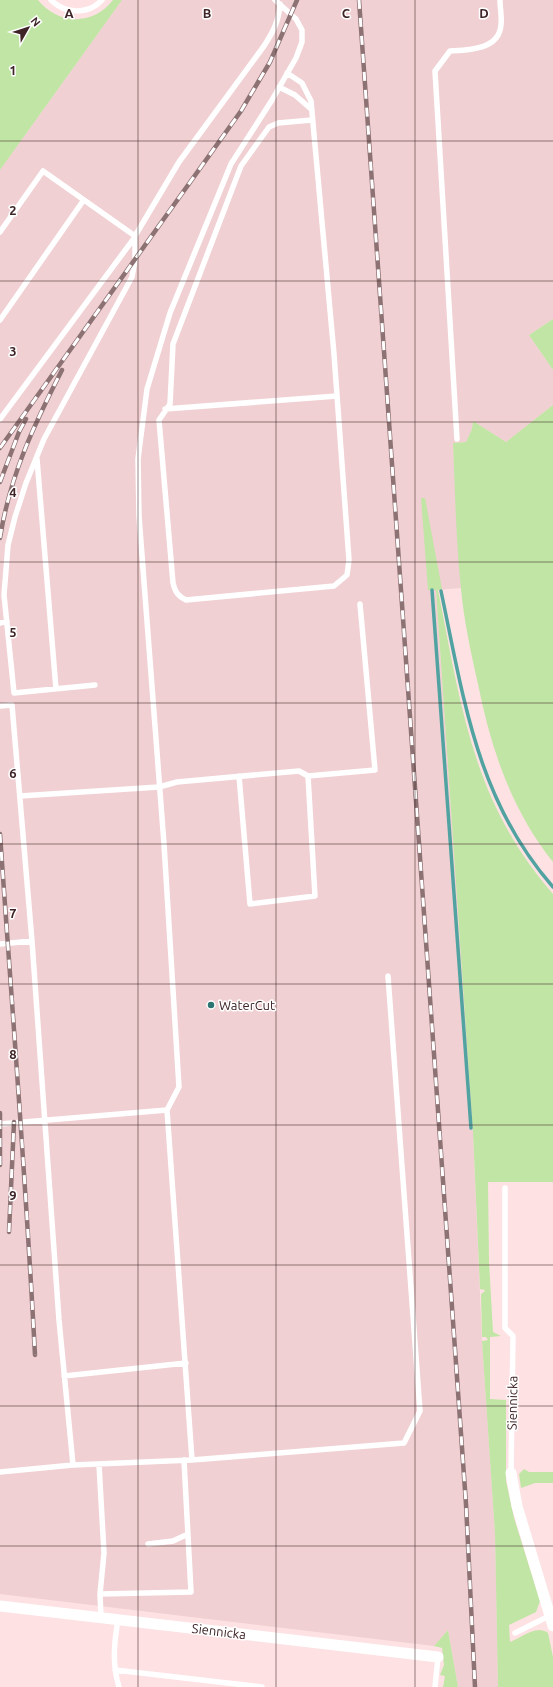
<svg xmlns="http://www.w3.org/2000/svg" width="553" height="1687" font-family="Ubuntu,sans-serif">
  <rect width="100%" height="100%" fill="#fee1e3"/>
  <path fill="#f0d0d2" d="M122,0H553V319L529,335L553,370V405L506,442L473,421L472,429L466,442L453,443L461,588L436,590L473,1133L482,1341L495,1534L498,1687H458L448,1630L434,1646L0,1594V170Z"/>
  <path fill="#c0e5a5" d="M0,0H38C58,25 93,26 113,0H122L0,170Z
    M553,319V370L529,335Z
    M553,405V862C511,809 491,749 478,684C471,653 464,621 461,589C456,540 455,491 453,443L466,442L472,429L473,421L506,442Z
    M421,498H425L442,589L438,590C461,705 472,801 553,894V1182H488L489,1261L493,1332L501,1336L490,1337V1399L506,1400V1481L514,1518L540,1601L536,1612L509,1625L510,1642C522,1638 536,1624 548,1633L553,1657V1687H498L495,1534L482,1341L488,1340L486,1337H482L481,1294L484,1292L485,1290L480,1289L473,1133L436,590H428Z
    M524,1469L529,1472H553V1483H535L521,1488L519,1474Z
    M448,1630L458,1687H443L445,1676L440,1675L444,1665L442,1648L434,1646Z"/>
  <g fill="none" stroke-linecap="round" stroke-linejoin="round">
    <path stroke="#51a3a2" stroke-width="3.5" d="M432,590L471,1128
      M441,591C464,700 477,800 553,887"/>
    <path stroke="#fff" stroke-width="5.5" d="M51,0C65,14 88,15 102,0
      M287,73L302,83L311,101L334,354L349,560L347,575L334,586L186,600C178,596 175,592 173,583L159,420L170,404L173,344L241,166L269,127L278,123L312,120
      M279,87L295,95L311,109
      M0,232L43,171L135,236L179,162L264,46C273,32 279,21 280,4
      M0,320L83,201
      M165,409L337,396
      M0,419L135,237
      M457,439L435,71L450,51C468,50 499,50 501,25C502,17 500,8 500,0
      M37,459L56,689
      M0,623L7,621
      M95,685L14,693L4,595L8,545L15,517L26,483L44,439L132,277L135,260V236
      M0,706L12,705L32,941L59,1320L73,1465
      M239,776L250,904L315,896L308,776
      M20,796L159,787L177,782L299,771L308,776L375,770L360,604
      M0,944L32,941
      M0,1124L167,1110
      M505,1188V1328L513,1336L511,1473
      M64,1376L186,1363
      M192,1460L167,1110L179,1087L164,844L139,516L138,459L147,389L170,313L231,164L272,100L296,58L302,42V30L296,19L275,0
      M99,1464L104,1553L100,1594L101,1617
      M0,1472L73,1465L192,1460L404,1443L420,1411L388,976
      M148,1544L173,1541L188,1534
      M100,1594L191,1592L184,1460
      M118,1620C114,1643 112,1664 119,1687
      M515,1633L551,1615
      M115,1670L262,1687
      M435,1687L438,1657"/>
    <path stroke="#fff" stroke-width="11" d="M511,1473L517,1506L553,1626
      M0,1606L438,1657"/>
    <defs>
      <path id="rail" d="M359,0L466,1504L475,1687
        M0,448L241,111L270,62L297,0
        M0,482L19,432L26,419
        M0,538C10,475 34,425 62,370
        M0,834C12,1007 26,1181 35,1355
        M0,1165V1113
        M9,1232L14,1122"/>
    </defs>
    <use href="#rail" stroke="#8d7274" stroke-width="4.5"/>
    <use href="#rail" stroke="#fff" stroke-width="3" stroke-dasharray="9" stroke-linecap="butt"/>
  </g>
  <path fill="none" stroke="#3e2427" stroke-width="1" stroke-opacity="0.55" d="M138,0V1687M276,0V1687M415,0V1687M0,141H553M0,281H553M0,422H553M0,562H553M0,703H553M0,844H553M0,984H553M0,1125H553M0,1265H553M0,1406H553M0,1546H553"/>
  <circle fill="#2c7573" stroke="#fff" stroke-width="1.5" cx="211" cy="1005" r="4"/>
  <g text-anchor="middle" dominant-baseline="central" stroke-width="3" stroke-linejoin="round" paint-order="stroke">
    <g font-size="13" fill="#3e2427" stroke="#fff" text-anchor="start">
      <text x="219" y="1005">WaterCut</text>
    </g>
    <g font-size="13" fill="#3e2427" stroke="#fff">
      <text transform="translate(512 1403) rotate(-89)">Siennicka</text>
      <text transform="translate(219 1631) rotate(7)">Siennicka</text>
    </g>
  </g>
  <g font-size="13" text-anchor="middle" font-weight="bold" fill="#3e2427" stroke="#fff" stroke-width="3" stroke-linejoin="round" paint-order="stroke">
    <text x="69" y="18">A</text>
    <text x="207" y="18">B</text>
    <text x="346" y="18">C</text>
    <text x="484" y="18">D</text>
    <text x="13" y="75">1</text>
    <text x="13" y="215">2</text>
    <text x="13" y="356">3</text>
    <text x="13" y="497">4</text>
    <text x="13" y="637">5</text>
    <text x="13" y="778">6</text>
    <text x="13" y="918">7</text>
    <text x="13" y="1059">8</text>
    <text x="13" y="1200">9</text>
  </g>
  <g transform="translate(28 28) rotate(51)" stroke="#ffffff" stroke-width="3" paint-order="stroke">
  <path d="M0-3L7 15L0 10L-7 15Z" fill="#3e2427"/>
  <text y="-6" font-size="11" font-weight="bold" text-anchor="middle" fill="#3e2427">N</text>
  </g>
</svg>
